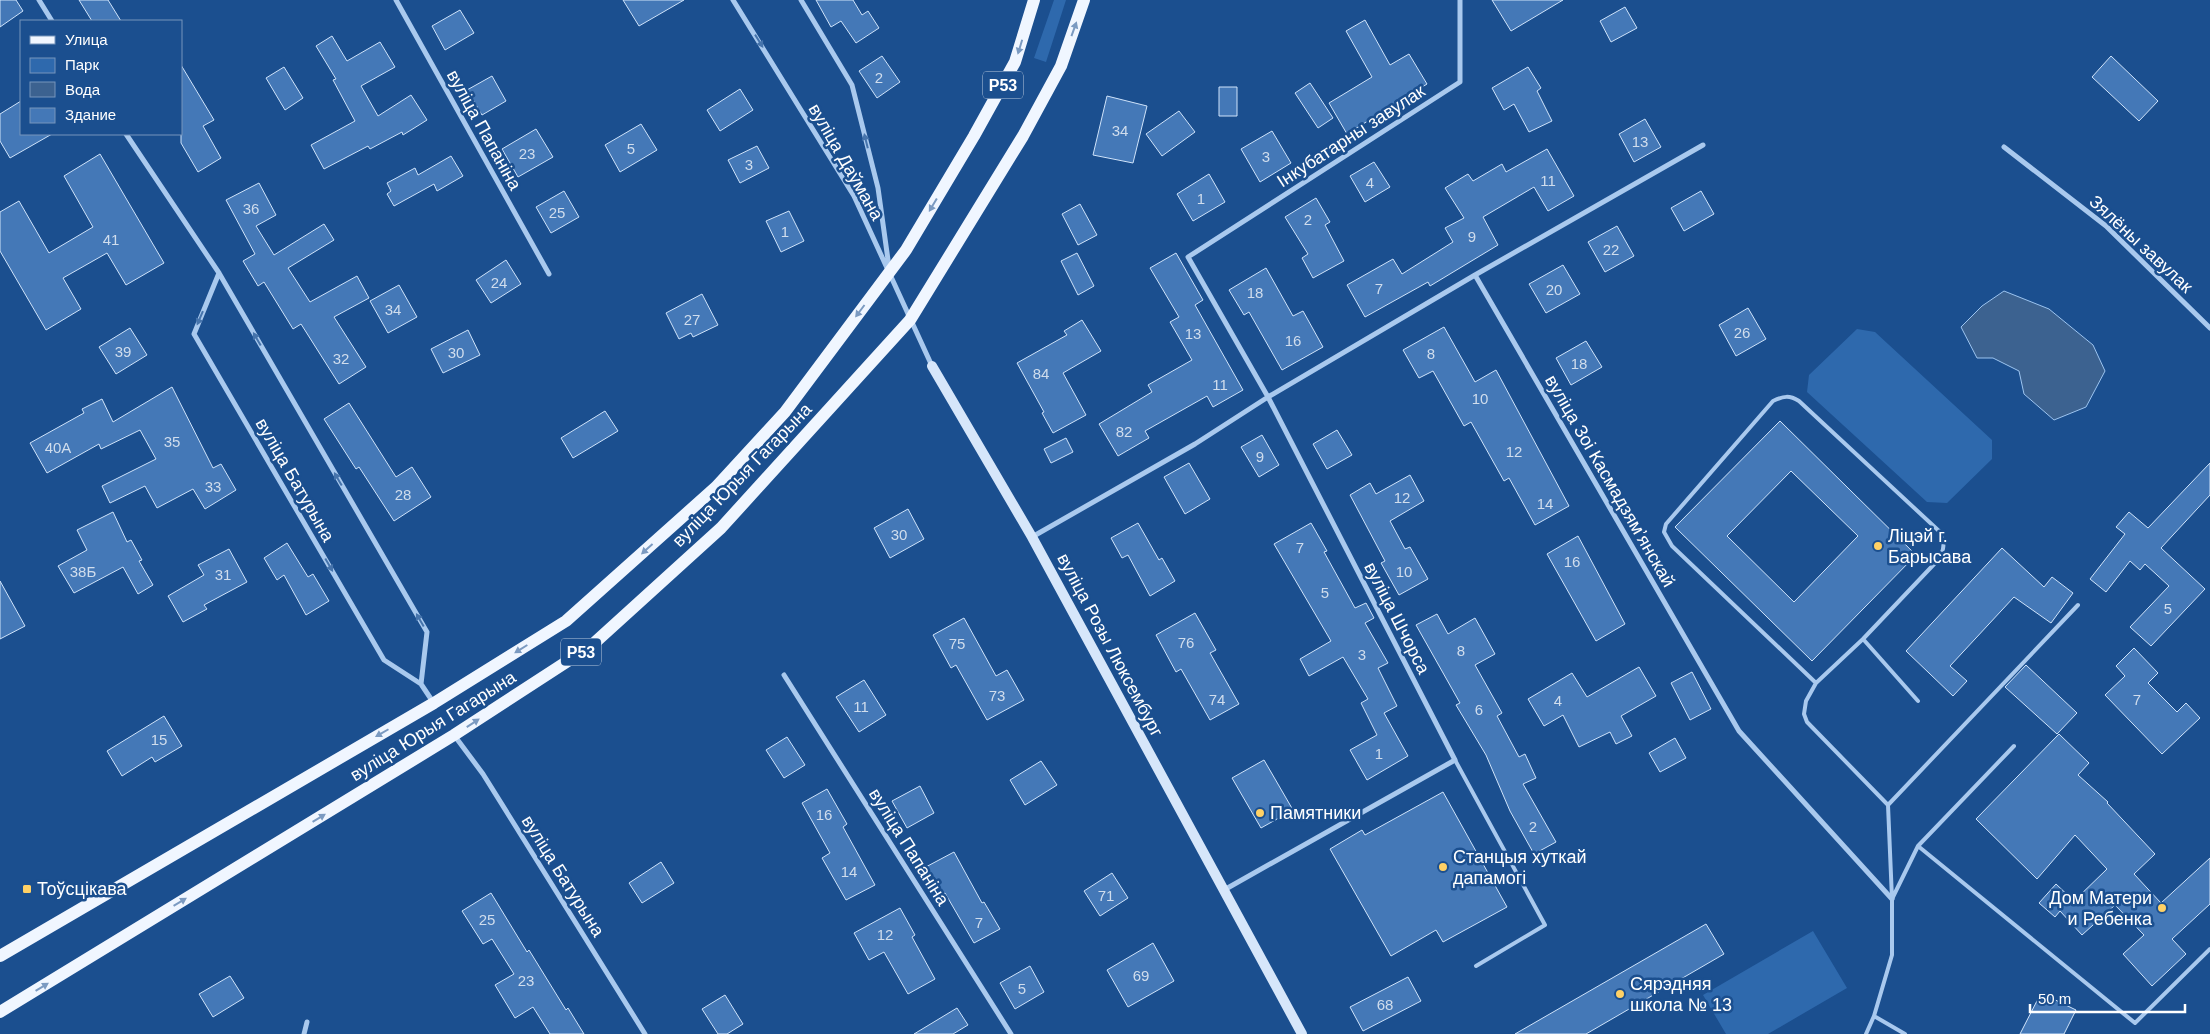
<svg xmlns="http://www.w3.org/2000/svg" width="2210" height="1034" font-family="Helvetica,sans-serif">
  <rect width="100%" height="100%" fill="#1b4f8f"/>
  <path fill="#2e69ad" d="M1054,0H1066L1046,62L1034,58Z
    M1857,329L1875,332L1992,440V459L1947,503L1927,502L1807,392L1809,375Z
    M1813,931L1847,988L1768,1034H1726L1703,995Z"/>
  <path fill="#3c6290" stroke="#9cc4f0" d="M2004,291L2049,309L2093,345L2105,371L2086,407L2054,420L2024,394L2019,371L1993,358H1977L1961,327L1982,306Z"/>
  <path fill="#4478b7" stroke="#cfe3fa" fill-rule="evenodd" d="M0,0H16L23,11L0,27Z
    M79,0H108L121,21H92Z
    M623,0H684L639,26Z
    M816,0H853L862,15L868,11L879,28L856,43L841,21L831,27Z
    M1492,0H1563L1511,31Z
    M1625,7L1637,28L1611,42L1600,21Z
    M460,10L474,33L445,50L432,26Z
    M1365,20L1390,65L1409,54L1427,84L1347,134L1329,103L1372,77L1346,31Z
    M332,36L347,61L380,42L395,67L361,86L378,116L411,95L427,120L403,135L402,132L370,149L368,146L324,169L311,145L355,121L333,80L336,79L316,46Z
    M882,56L900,82L877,98L859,71Z
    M2111,56L2158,101L2139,121L2092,77Z
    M181,65L214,120L203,126L221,158L198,172L181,143Z
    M284,67L303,98L285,110L266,78Z
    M1528,67L1541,88L1537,91L1552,121L1529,132L1514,104L1504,110L1492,88Z
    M492,76L506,101L482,115L467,90Z
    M1310,83L1333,118L1318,128L1295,93Z
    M1219,87H1237V116H1219Z
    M740,89L753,110L720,131L707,110Z
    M1107,96L1147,106L1133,163L1093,155Z
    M21,101V134H52L10,158L0,141V114Z
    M1179,111L1195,132L1162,156L1146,134Z
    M1645,119L1661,147L1634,162L1619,134Z
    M641,124L657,150L620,172L605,145Z
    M536,129L553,157L518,177L502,149Z
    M1272,131L1291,163L1260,182L1241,149Z
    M757,146L769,168L740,183L728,160Z
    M1547,149L1574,196L1548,211L1534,187L1483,217L1498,245L1430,286L1428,282L1365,317L1347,285L1393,259L1402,274L1453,242L1445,228L1464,218L1445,188L1468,174L1473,181L1502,164L1506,172Z
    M100,154L164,263L126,285L107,253L63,278L81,309L46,330L0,251V212L19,201L49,253L93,227L64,176Z
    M451,156L463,176L437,191L434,184L394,206L387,194L391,191L387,183L415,168L418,175Z
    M1374,162L1390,187L1365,202L1350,176Z
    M1209,174L1225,202L1193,221L1177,194Z
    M259,183L276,215L256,226L274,255L324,224L334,240L288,268L310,302L357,276L369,298L334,317L366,367L339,384L301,324L293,329L264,282L258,286L243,261L255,254L226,200Z
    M564,191L579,217L551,233L536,207Z
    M1701,191L1714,214L1684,231L1671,208Z
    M1316,198L1330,222L1325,225L1344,261L1313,278L1302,258L1308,254L1285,217Z
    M1080,204L1097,235L1078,245L1062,214Z
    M789,211L804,241L781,252L766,221Z
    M1617,226L1634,256L1605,272L1588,242Z
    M1077,253L1094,286L1078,295L1061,261Z
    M1176,253L1203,300L1195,305L1243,390L1213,407L1207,396L1145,431L1149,438L1118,456L1099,424L1152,392L1148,385L1192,360L1170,322L1179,317L1150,268Z
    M506,260L521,284L491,303L476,280Z
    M1563,265L1580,294L1546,313L1529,284Z
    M1266,268L1293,316L1303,311L1323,347L1282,370L1249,312L1244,315L1229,290Z
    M399,285L417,317L388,333L370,301Z
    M702,294L718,325L693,337L691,333L679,339L666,313Z
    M1748,308L1766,339L1736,356L1719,325Z
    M1082,320L1101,351L1063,373L1086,415L1053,433L1042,413L1044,412L1017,363L1067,335L1064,331Z
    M1444,327L1475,382L1496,370L1569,506L1535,525L1509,478L1504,481L1471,422L1464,426L1433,371L1419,378L1403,350Z
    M130,328L147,355L116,374L99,347Z
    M468,330L480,355L443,373L431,349Z
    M1586,341L1602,367L1571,385L1556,358Z
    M172,387L213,468L221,464L236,490L205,509L193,489L157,508L145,486L110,503L102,486L156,459L140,430L101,449L99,444L47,473L30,443L84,413L82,409L102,399L113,422Z
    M349,403L396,477L412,467L431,497L394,521L359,467L356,469L324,419Z
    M605,411L618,431L573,458L561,438Z
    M1780,421L1916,555L1812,661L1675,527ZM1791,471L1858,536L1794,602L1727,536Z
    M1337,430L1352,455L1327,469L1313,444Z
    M1262,435L1279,465L1259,477L1241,447Z
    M1066,438L1073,452L1051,463L1044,449Z
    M1189,463L1210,499L1185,514L1164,477Z
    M2210,463V495L2161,548L2205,589L2151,646L2130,627L2169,586L2145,564L2140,570L2130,561L2106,592L2090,579L2125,534L2116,527L2129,512L2148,528Z
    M1410,475L1424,501L1390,521L1405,549L1410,547L1428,579L1399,595L1381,563L1385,561L1350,495L1370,483L1376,494Z
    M908,509L924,539L890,558L874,528Z
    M113,512L127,542L131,540L142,560L139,561L153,585L138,594L123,567L74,593L58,566L87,550L77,530Z
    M1138,523L1159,560L1162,558L1175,581L1150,596L1128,555L1122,558L1111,538Z
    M1311,523L1327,551L1324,552L1355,608L1366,603L1374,618L1365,623L1388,663L1378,668L1397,706L1384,713L1408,756L1367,780L1350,750L1377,735L1361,703L1368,699L1343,657L1309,676L1300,659L1331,641L1274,544Z
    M1578,536L1625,624L1596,641L1547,554Z
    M287,543L308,577L313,574L329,601L306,615L284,575L277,580L264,558Z
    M2002,548L2044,587L2052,577L2073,593L2051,623L2014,597L1950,666L1967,681L1953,696L1906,651Z
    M229,549L247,582L204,605L207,609L183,622L168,596L204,575L198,565Z
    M0,581L25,626L0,639Z
    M1195,613L1216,650L1210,653L1239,704L1210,720L1181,669L1176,672L1156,635Z
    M1437,614L1448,634L1475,618L1495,654L1475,665L1502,713L1497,716L1519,757L1525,754L1536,778L1523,784L1556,842L1534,854L1510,811L1486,755L1456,705L1460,703L1416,625Z
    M964,618L996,676L1007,670L1024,700L987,720L956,665L951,668L933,635Z
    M2134,648L2158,673L2148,683L2177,712L2186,703L2200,718L2162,754L2105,695L2125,676L2116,666Z
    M2026,665L2077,713L2057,734L2005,687Z
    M1639,667L1656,696L1621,716L1632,736L1616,744L1610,732L1579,747L1563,715L1544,726L1528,699L1572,673L1587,697Z
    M1692,672L1711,709L1690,720L1671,683Z
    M864,680L886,715L859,732L836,697Z
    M164,716L182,746L155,762L152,757L122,776L107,751Z
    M2059,734L2089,763L2078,775L2108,802L2107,803L2155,854L2134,874L2161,903L2210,858V904L2172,939L2186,954L2152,986L2123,954L2144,935L2115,905L2082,935L2060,911L2055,917L2039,903L2056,884L2074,901L2107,869L2075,835L2037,879L1976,819Z
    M787,737L805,765L784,778L766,750Z
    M1675,738L1686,758L1660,772L1649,753Z
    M1264,760L1293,810L1261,828L1232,778Z
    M1041,761L1057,785L1025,805L1010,780Z
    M920,786L934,813L907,828L892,801Z
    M827,789L847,824L843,827L875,885L846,900L822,858L830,853L802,803Z
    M1443,792L1507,907L1443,942L1436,930L1391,956L1330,849L1362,830L1365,835Z
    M954,852L982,903L984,902L1000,929L974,943L945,893L938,897L922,869Z
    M661,862L674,883L642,903L629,883Z
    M1112,873L1128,898L1100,916L1084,891Z
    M491,893L527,952L529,950L566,1010L568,1008L584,1034H550L533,1007L515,1018L495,985L514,974L492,939L483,944L462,911Z
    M900,908L915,935L912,937L935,979L908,994L884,952L869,960L854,933Z
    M1706,924L1724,954L1586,1034H1515Z
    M1153,943L1174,981L1128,1007L1107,970Z
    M1030,966L1044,992L1015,1009L1000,983Z
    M230,976L244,998L213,1017L199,994Z
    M1408,977L1421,1001L1363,1031L1350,1007Z
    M2041,993L2076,1010L2064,1034H2020Z
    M725,995L743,1024L727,1034H718L702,1009Z
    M957,1008L968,1025L953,1034H914Z"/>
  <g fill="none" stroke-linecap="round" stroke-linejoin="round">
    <path stroke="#a9c9ee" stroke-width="4" d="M1863,639L1918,701
      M1816,683L1672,546L1664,532L1666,524L1773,401C1784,396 1789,395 1799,401L1939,531C1945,543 1945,549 1938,560L1863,639L1816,683L1806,701L1804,714L1807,722L1888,805
      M1455,760L1545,925L1476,966
      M1918,846L2135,1023L2210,949
      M1892,899L1888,805L2078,605
      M1874,1016L1905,1034
      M1866,1034L1874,1016L1892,955V899L1918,846L2014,746"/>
    <path stroke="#a9c9ee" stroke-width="5" d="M39,0L52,21
      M396,0L549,274
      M733,0L854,196L932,366
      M801,0L852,85L878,188L889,267
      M126,134L219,273L427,632L421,684
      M1703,145L1475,275L1739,731L1892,899
      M2004,147L2106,226L2210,328
      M219,273L194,334L384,660L421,684L433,702
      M1032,537L1195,444L1268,397L1475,275
      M784,675L1011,1034
      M454,735L483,774L645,1034
      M1224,890L1455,760L1268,397L1188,257L1460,82V0
      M304,1034L307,1022"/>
    <path stroke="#d6e6fa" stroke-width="10" d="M932,366L1032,537L1302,1034"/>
    <path stroke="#f0f6ff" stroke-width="12" d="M0,956L434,703L566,621L716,487L785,412L906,250L974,136L1015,62L1034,0
      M0,1012L454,735L591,646L721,528L910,320L1023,136L1061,66L1084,0"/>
  </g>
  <defs><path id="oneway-solid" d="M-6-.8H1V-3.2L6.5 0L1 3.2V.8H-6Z" transform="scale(1.25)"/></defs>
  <g fill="#7b9ac1">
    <use href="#oneway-solid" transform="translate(1074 29) rotate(-70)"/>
    <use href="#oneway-solid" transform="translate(1020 47) rotate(107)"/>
    <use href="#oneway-solid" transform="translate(933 205) rotate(121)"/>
    <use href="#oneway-solid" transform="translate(860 311) rotate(127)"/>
    <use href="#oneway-solid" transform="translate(647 549) rotate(138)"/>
    <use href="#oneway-solid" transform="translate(521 649) rotate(148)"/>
    <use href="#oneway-solid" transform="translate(473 723) rotate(-33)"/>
    <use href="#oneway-solid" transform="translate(382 733) rotate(150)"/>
    <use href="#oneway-solid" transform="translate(319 818) rotate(-31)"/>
    <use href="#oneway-solid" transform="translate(180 902) rotate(-31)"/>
    <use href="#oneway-solid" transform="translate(42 987) rotate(-31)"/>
  </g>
  <g fill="#4674ac">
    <use href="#oneway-solid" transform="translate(759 41) rotate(58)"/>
    <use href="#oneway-solid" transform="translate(866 141) rotate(-104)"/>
    <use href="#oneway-solid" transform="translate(200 318) rotate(113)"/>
    <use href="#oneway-solid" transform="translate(257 339) rotate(-120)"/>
    <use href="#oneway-solid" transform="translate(338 479) rotate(-120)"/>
    <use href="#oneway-solid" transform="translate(329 565) rotate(60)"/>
    <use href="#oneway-solid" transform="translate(420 620) rotate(-120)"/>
  </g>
  <g fill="#ffd166" stroke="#1b4f8f" stroke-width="2">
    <circle cx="1878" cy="546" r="5"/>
    <circle cx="1260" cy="813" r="5"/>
    <circle cx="1443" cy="867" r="5"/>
    <rect x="22" y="884" width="10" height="10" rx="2.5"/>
    <circle cx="2162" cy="908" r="5"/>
    <circle cx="1620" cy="994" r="5"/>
  </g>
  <g text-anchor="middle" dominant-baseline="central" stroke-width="5" stroke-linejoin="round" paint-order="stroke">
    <g font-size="15" fill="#d0dded">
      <text x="879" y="77">2</text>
      <text x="1120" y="130">34</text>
      <text x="1640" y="141">13</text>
      <text x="631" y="148">5</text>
      <text x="527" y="153">23</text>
      <text x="1266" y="156">3</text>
      <text x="749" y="164">3</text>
      <text x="1548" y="180">11</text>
      <text x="1370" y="182">4</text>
      <text x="1201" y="198">1</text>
      <text x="251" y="208">36</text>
      <text x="557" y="212">25</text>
      <text x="1308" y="219">2</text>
      <text x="785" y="231">1</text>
      <text x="1472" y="236">9</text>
      <text x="111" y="239">41</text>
      <text x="1611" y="249">22</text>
      <text x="499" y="282">24</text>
      <text x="1379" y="288">7</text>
      <text x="1554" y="289">20</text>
      <text x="1255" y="292">18</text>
      <text x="393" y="309">34</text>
      <text x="692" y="319">27</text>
      <text x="1742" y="332">26</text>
      <text x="1193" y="333">13</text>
      <text x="1293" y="340">16</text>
      <text x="123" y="351">39</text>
      <text x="456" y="352">30</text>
      <text x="1431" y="353">8</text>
      <text x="341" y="358">32</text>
      <text x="1579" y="363">18</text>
      <text x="1041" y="373">84</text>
      <text x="1220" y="384">11</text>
      <text x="1480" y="398">10</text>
      <text x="1124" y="431">82</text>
      <text x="172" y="441">35</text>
      <text x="58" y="447">40А</text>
      <text x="1514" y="451">12</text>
      <text x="1260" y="456">9</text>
      <text x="213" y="486">33</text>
      <text x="403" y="494">28</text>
      <text x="1402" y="497">12</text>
      <text x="1545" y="503">14</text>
      <text x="899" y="534">30</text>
      <text x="1300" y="547">7</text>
      <text x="1572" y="561">16</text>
      <text x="83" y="571">38Б</text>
      <text x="1404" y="571">10</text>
      <text x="223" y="574">31</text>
      <text x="1325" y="592">5</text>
      <text x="2168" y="608">5</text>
      <text x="1186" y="642">76</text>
      <text x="957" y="643">75</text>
      <text x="1461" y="650">8</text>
      <text x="1362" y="654">3</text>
      <text x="997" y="695">73</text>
      <text x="1217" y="699">74</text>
      <text x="2137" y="699">7</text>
      <text x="1558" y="700">4</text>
      <text x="861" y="706">11</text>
      <text x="1479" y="709">6</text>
      <text x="159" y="739">15</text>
      <text x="1379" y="753">1</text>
      <text x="824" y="814">16</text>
      <text x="1533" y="826">2</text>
      <text x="849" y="871">14</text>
      <text x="1106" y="895">71</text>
      <text x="487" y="919">25</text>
      <text x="979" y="922">7</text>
      <text x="885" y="934">12</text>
      <text x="1141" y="975">69</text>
      <text x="526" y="980">23</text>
      <text x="1022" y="988">5</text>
      <text x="1385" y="1004">68</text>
    </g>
    <g fill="#1b4f8f" stroke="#bbcadd" stroke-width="1">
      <rect x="983" y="71.5" width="40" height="27" rx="4"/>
      <rect x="561" y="638.5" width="40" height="27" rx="4"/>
    </g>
    <g font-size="16" font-weight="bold" fill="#fff">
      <text x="1003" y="85">Р53</text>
      <text x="581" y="652">Р53</text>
    </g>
    <g font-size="18" fill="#fff" stroke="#1b4f8f">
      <text transform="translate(484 130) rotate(61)">вуліца Папаніна</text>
      <text transform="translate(1351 136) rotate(-33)">Інкубатарны завулак</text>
      <text transform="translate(846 162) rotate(60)">вуліца Даўмана</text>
      <text transform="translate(2141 244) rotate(43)">Зялёны завулак</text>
      <text transform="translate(742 475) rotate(-46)">вуліца Юрыя Гагарына</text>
      <text transform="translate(295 480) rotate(60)">вуліца Батурына</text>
      <text transform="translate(1610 481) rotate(60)">вуліца Зоі Касмадзямʼянскай</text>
      <text transform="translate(1397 618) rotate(63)">вуліца Шчорса</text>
      <text transform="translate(1110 645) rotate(62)">вуліца Розы Люксембург</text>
      <text transform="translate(433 726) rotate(-32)">вуліца Юрыя Гагарына</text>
      <text transform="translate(909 847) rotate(58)">вуліца Папаніна</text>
      <text transform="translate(563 876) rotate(58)">вуліца Батурына</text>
    </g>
    <g font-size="18" fill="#fff" stroke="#1b4f8f" text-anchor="start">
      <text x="1888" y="536">Ліцэй г.<tspan x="1888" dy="21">Барысава</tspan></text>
      <text x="1270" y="813">Памятники</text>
      <text x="1453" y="857">Станцыя хуткай<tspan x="1453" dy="21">дапамогі</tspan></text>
      <text x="37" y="889">Тоўсцікава</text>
      <text x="2152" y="898" text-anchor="end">Дом Матери<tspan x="2152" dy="21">и Ребенка</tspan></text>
      <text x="1630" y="984">Сярэдняя<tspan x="1630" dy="21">школа № 13</tspan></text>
    </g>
  </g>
  <rect x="20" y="20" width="162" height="115" fill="#1b4f8f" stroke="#7695bc"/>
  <rect x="30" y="36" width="25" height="8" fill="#f0f6ff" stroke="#7695bc"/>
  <text x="65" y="45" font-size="15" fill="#ffffff">Улица</text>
  <rect x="30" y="58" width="25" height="15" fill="#2e69ad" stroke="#7695bc"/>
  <text x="65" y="70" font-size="15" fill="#ffffff">Парк</text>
  <rect x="30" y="82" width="25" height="15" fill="#3c6290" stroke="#7695bc"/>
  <text x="65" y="95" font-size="15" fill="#ffffff">Вода</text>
  <rect x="30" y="108" width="25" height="15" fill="#4478b7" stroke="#7695bc"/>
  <text x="65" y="120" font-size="15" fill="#ffffff">Здание</text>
  <path d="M2030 1004v8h155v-8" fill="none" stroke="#ffffff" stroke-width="2.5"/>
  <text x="2038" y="1004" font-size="15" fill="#ffffff" stroke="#1b4f8f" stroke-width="4" paint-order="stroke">50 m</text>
</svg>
